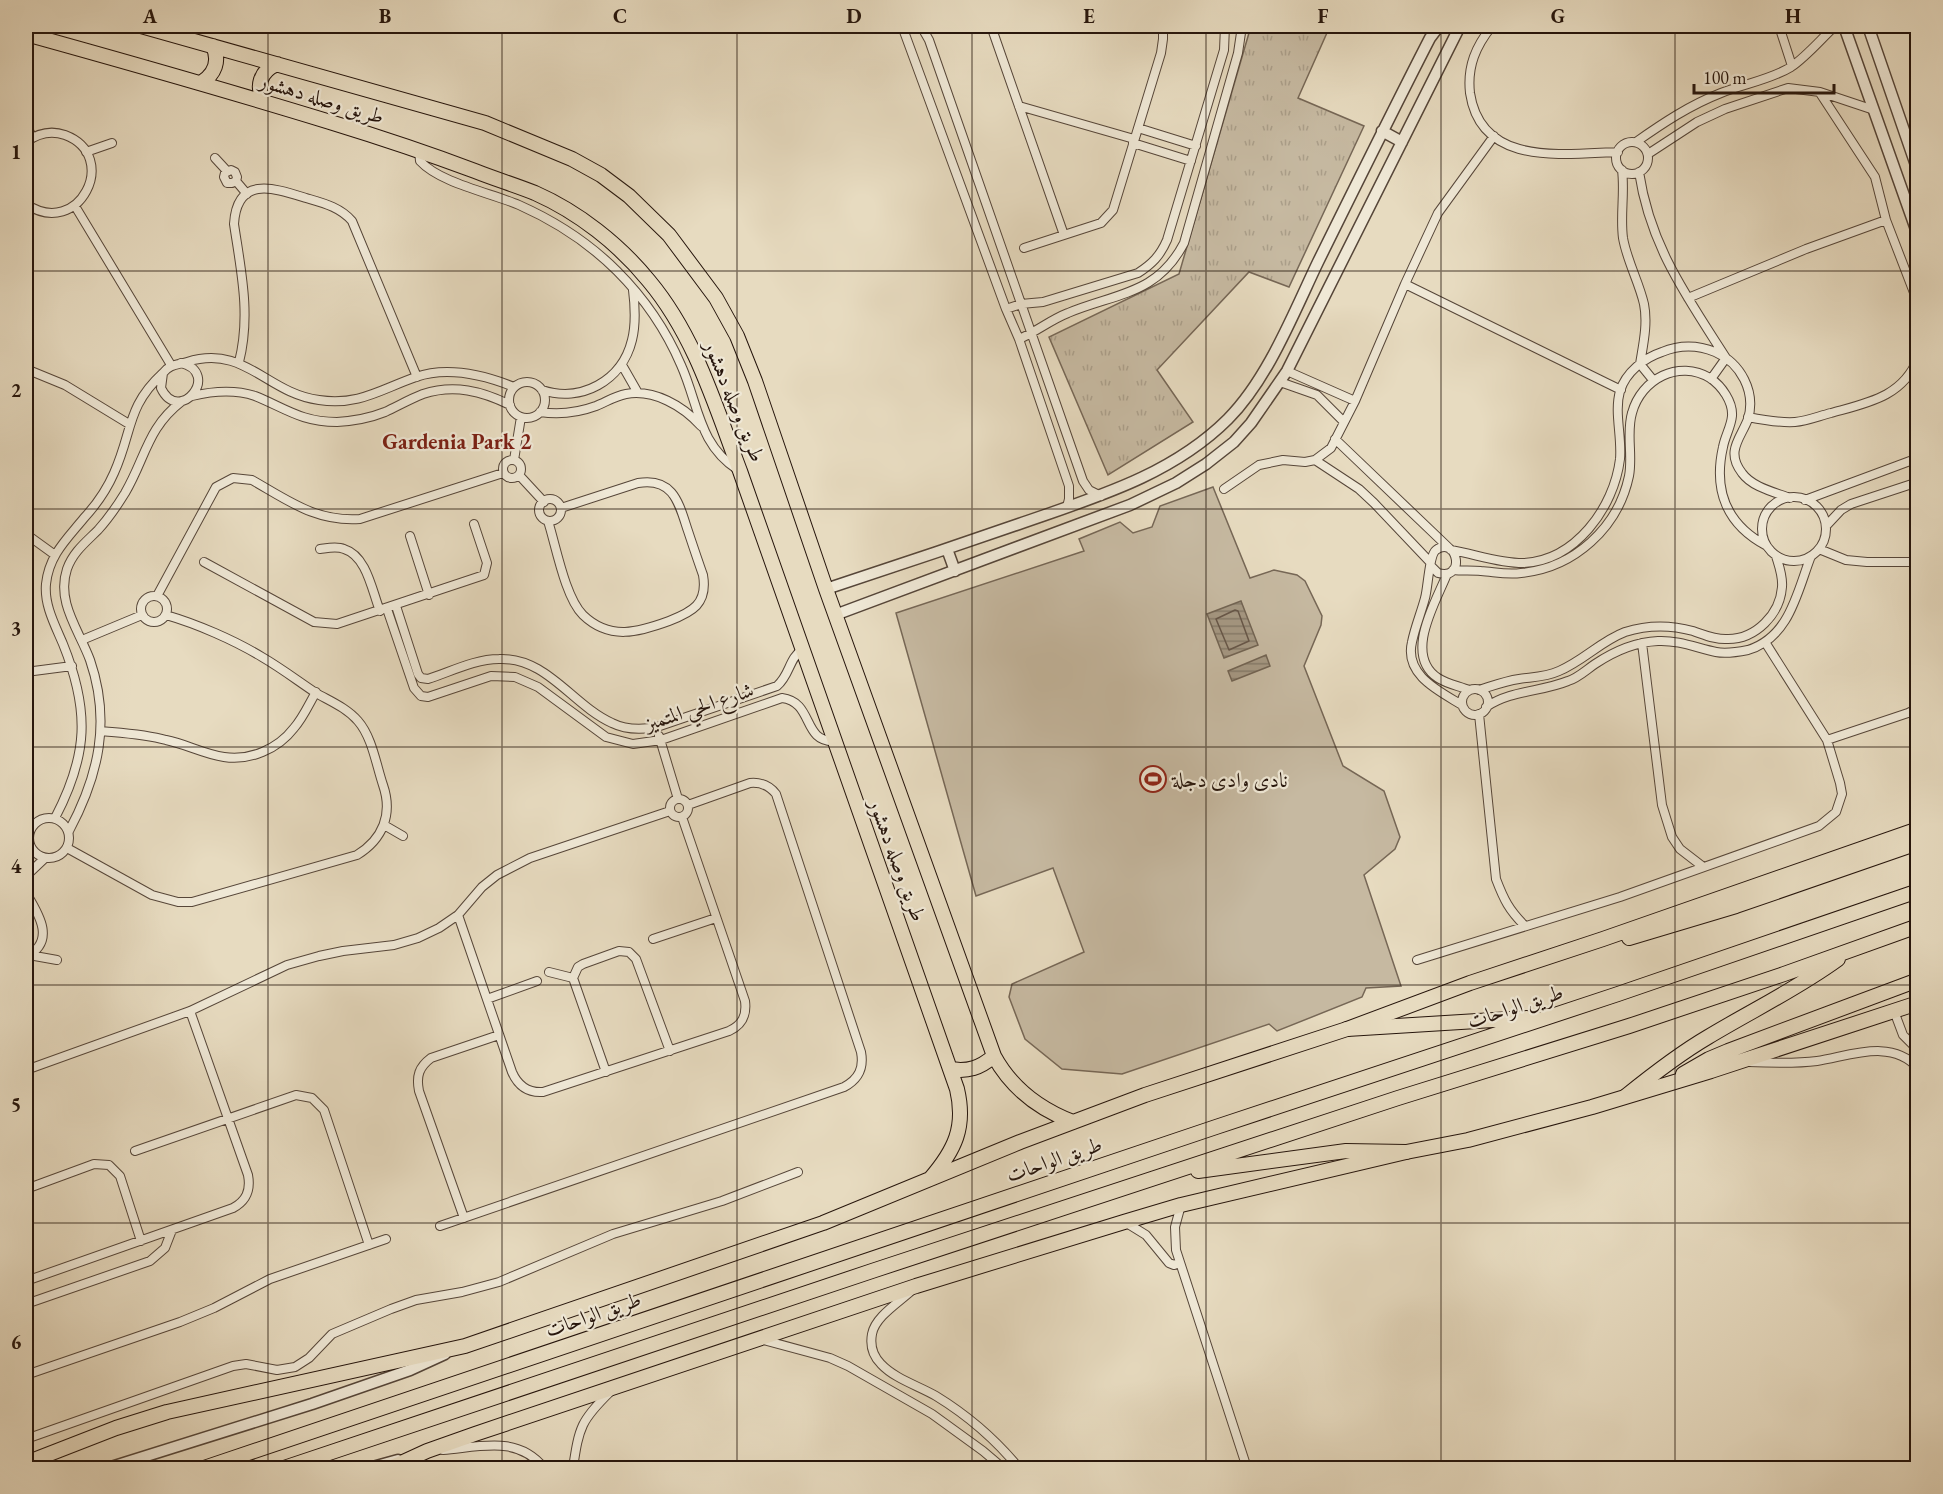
<svg xmlns="http://www.w3.org/2000/svg" width="1943" height="1494" font-family="'EB Garamond',Amiri,serif">
  <defs>
    <pattern id="grass-tufts" width="24" height="20" patternUnits="userSpaceOnUse" patternTransform="scale(1.5)"><rect width="24" height="20" fill="#c6b9a1"/><path d="M3 7l-1-3M5 7V3M7 7l1-3M15 17l-1-3M17 17v-4M19 17l1-3" fill="none" stroke="#aa9e89"/></pattern>
    <pattern id="water-rules" width="6" height="5" patternUnits="userSpaceOnUse" patternTransform="scale(1.5)"><rect width="6" height="5" fill="#a59883"/><path d="M0 2.5h6" fill="none" stroke="#867b6a"/></pattern>
  </defs>
  <rect width="100%" height="100%" fill="#e7dbc0"/>
  <filter id="stains"><feTurbulence type="fractalNoise" baseFrequency=".00333" numOctaves="4"/><feColorMatrix values="0 0 0 0 .2 0 0 0 0 .09 0 0 0 0 .02 0 0 0 .5 -.17"/></filter>
  <radialGradient id="worn" r=".72"><stop offset=".6" stop-color="#630" stop-opacity="0"/><stop offset="1" stop-color="#630" stop-opacity=".3"/></radialGradient>
  <path fill="url(#grass-tufts)" stroke="#766756" stroke-width="1.5" d="M1251,26H1330L1298,98L1364,126L1289,287L1249,272L1157,370L1193,422L1108,475L1049,337L1179,274Z"/>
  <path fill="#c6b9a1" stroke="#766756" stroke-width="1.5" d="M1213,487L1250,578L1274,570L1297,575L1305,581L1322,616L1321,625L1304,666L1343,766L1384,791L1400,837L1395,849L1364,875L1401,986L1366,988L1362,997L1277,1031L1269,1024L1122,1074L1062,1069L1025,1039L1009,997L1012,984L1084,952L1053,868L976,896L896,613L1084,551L1079,539L1120,522L1133,533L1152,527L1160,506Z"/>
  <path fill="url(#water-rules)" stroke="#726453" stroke-width="1.5" d="M1241,601L1258,645L1224,658L1207,614Z
    M1266,655L1270,666L1232,681L1228,671Z"/>
  <g fill="none" stroke-linecap="round" stroke-linejoin="round">
    <path stroke="#665648" stroke-width="1.5" d="M1235,610L1238,611L1249,641L1229,650L1216,619Z"/>
    <defs>
      <path id="minor" d="M902,26L1006,309L1019,339L1069,486V499L1067,507
        M921,26L929,40L1083,481L1089,490L1101,496
        M991,26L1064,235
        M1492,26C1476,46 1467,66 1470,93C1481,167 1563,154 1618,152
        M1779,26L1792,66
        M1820,93L1875,177L1886,220L1918,303
        M1019,106L1134,139
        M26,124L32,137
        M1138,128L1196,146
        M26,142C37,134 51,130 65,135C121,156 79,240 26,204
        M1636,142C1663,123 1690,105 1721,93C1743,84 1770,80 1791,67C1807,56 1821,39 1835,26
        M1616 158a16 16 0 1 1 32 0a16 16 0 1 1-32 0Z
        M1133,143L1191,161
        M419,150L420,161C440,183 491,193 519,205C555,221 589,243 617,271C644,298 666,330 681,365C699,405 698,444 738,470
        M86,152L112,143
        M1648,154L1697,122L1725,109L1788,88L1820,92L1874,110
        M215,158L227,171
        M1622,170C1625,193 1620,215 1623,238C1627,261 1639,282 1644,304C1648,324 1643,345 1640,364L1653,380
        M1639,172C1650,246 1687,297 1726,358L1711,379
        M236,181L232,183H227L224,177L225,173L231,170L235,172L237,177L236,181L247,194
        M75,206L171,365
        M1024,248L1101,223L1113,210L1161,53L1163,39V26
        M1405,284L1621,390
        M1688,298L1806,249L1886,220
        M1006,309L1021,304L1043,302L1138,273C1152,264 1160,256 1167,240L1224,50L1225,26
        M1019,339C1036,332 1050,320 1068,313C1116,293 1157,295 1184,243L1238,53L1242,26
        M239,362C251,315 241,271 234,224C237,175 274,188 306,198C323,203 340,207 352,221L417,377
        M181,363C222,373 179,426 161,388L163,373C170,364 177,365 187,362C245,344 266,393 319,400C359,406 381,389 416,377C448,366 484,375 514,387
        M622,365L638,393
        M26,369L65,385L129,424
        M1287,371L1355,401
        M1280,382L1317,395L1344,422
        M509 400a18 18 0 1 1 36 0a18 18 0 1 1-36 0Z
        M542,390C581,403 622,381 632,340C636,324 635,306 633,290
        M192,396C213,391 234,389 255,396C285,408 301,422 337,422C353,421 370,418 385,412C398,406 410,399 423,394C454,384 482,391 510,405
        M540,412C560,415 577,413 596,406C606,402 615,396 626,394C654,389 683,406 701,426
        M1748,417C1763,420 1779,423 1795,422C1807,421 1819,416 1831,413C1867,403 1903,397 1918,358
        M1335,439L1449,548
        M503 469a9 9 0 1 1 18 0a9 9 0 1 1-18 0Z
        M514,460L521,417
        M1315,460L1359,489L1374,503L1430,562
        M519,475L544,502
        M1224,489L1259,465L1283,460L1305,462L1315,460L1331,448L1355,401L1405,284L1438,213L1494,136
        M1762 529a32 32 0 1 1 64 0a32 32 0 1 1-64 0Z
        M539 510a11 11 0 1 1 22 0a11 11 0 1 1-22 0Z
        M1805,500L1918,458
        M548,521C556,546 565,597 583,615C610,641 639,632 669,621C692,612 708,604 703,575C698,561 693,546 688,531C679,504 674,477 638,483L561,508
        M1826,526L1841,510L1851,504L1918,482
        M26,534L55,555
        M410,536L429,595
        M320,549C328,548 337,546 344,549C367,556 372,591 380,611
        M1819,549L1846,560L1867,562H1918
        M1451,550C1475,554 1498,563 1523,563C1575,561 1614,508 1620,459C1622,436 1614,412 1620,391C1626,372 1644,358 1662,352C1679,345 1698,345 1715,352C1741,363 1756,392 1748,419C1741,438 1725,451 1742,473C1752,487 1774,492 1790,498
        M204,562L314,622L337,624L484,575L487,563L474,524
        M1431,566L1438,573C1467,581 1457,535 1436,550C1429,555 1428,588 1425,598C1421,613 1415,627 1412,642C1404,675 1439,691 1462,705
        M1453,570C1462,571 1472,570 1481,571C1495,572 1507,575 1521,573C1574,568 1618,528 1629,476C1633,455 1626,433 1632,413C1641,379 1679,359 1710,378C1722,386 1733,402 1732,416C1731,427 1725,436 1723,447C1713,491 1727,525 1767,546
        M1447,574C1436,602 1403,655 1438,678C1447,684 1459,686 1469,690
        M141 609a13 13 0 1 1 26 0a13 13 0 1 1-26 0Z
        M157,596L216,487L233,478L252,480C289,501 316,522 360,519L503,473
        M396,606L418,674L421,678L428,679C450,672 475,659 499,659C547,657 572,705 612,723C626,730 641,730 657,727L777,686C790,675 789,658 802,650
        M387,609L414,688L421,696L428,697L491,676L515,677L538,687L606,737L633,744L661,740L782,698C814,702 802,742 834,741
        M82,640L142,615
        M1642,643L1662,805L1672,837L1680,849L1702,866
        M26,672L72,666
        M1462 702a13 13 0 1 1 26 0a13 13 0 1 1-26 0Z
        M1479,690C1492,686 1505,681 1519,679C1532,677 1546,677 1559,671C1583,661 1601,641 1625,632C1647,625 1671,625 1693,631C1705,635 1716,640 1728,639C1756,639 1780,614 1782,587C1783,576 1779,566 1776,556
        M1486,707C1511,690 1541,692 1568,681C1578,678 1586,670 1595,664C1613,652 1635,642 1658,641C1678,640 1697,648 1716,652C1726,654 1738,652 1748,650C1790,637 1797,592 1811,556
        M1479,714L1496,879C1504,900 1509,910 1525,926
        M101,731C123,733 145,734 166,740C186,744 204,754 224,757C250,761 278,749 294,728C303,718 309,704 316,692
        M659,736L678,799
        M1827,740L1908,713L1918,708
        M670 808a9 9 0 1 1 18 0a9 9 0 1 1-18 0Z
        M29 838a20 20 0 1 1 40 0a20 20 0 1 1-40 0Z
        M55,818C88,755 90,711 63,644C55,625 44,605 46,584C49,555 67,539 84,518C96,505 107,489 114,473C133,431 126,407 163,373
        M384,825L403,836
        M69,831C99,775 111,721 90,660C79,630 56,602 67,569C73,552 86,542 98,530C108,519 117,506 125,493C146,457 147,428 182,401
        M67,848L152,895L178,902H192L357,855C383,839 393,814 383,785C376,764 372,737 358,721C347,708 330,701 316,693C298,681 281,668 262,657C234,640 197,624 166,615
        M26,876L45,858
        M26,893C38,913 57,941 26,957
        M458,915L512,1072C518,1086 528,1093 543,1092L729,1031C742,1025 747,1016 745,1001L682,817
        M653,939L716,918
        M29,955L57,960
        M1417,960L1620,897L1819,826L1836,812L1842,794L1840,783L1827,740L1765,642
        M549,972L573,978
        M487,999L537,981
        M1894,1011L1903,1035L1918,1050
        M1748,1062C1771,1063 1794,1064 1817,1061C1850,1056 1891,1038 1918,1068
        M26,1070L190,1011L287,965L319,956L343,951L394,945L418,938L439,928L458,915L482,887L497,875L530,858L670,811
        M606,1072L573,978L578,967L583,964L619,951L629,952L636,959L670,1051
        M135,1151L296,1095L312,1098L324,1110L369,1245
        M26,1189L94,1164L109,1165L120,1176L141,1241
        M1181,1205L1175,1227L1176,1250L1247,1468
        M464,1218L419,1091C416,1076 419,1067 431,1058L499,1035
        M1125,1222L1146,1235L1169,1263L1174,1265L1179,1263
        M440,1226L844,1087C859,1079 864,1068 861,1052L776,794C769,785 761,782 750,783L688,805
        M26,1281L233,1208C246,1201 251,1191 248,1175L190,1011
        M911,1291C898,1303 875,1317 872,1334C870,1345 873,1356 881,1364C895,1379 919,1386 936,1396C967,1415 996,1440 1019,1468
        M26,1304L150,1261L165,1248L172,1230
        M760,1339L830,1358L848,1366L932,1414L983,1451L1003,1468
        M26,1375L180,1322L214,1308L270,1279L386,1239
        M26,1439L233,1366L246,1364L277,1370L295,1367L309,1358L332,1334L391,1309L416,1300L462,1292L499,1282L613,1234L722,1201L798,1172
        M443,1450C480,1447 518,1435 544,1468
        M573,1468C579,1427 581,1420 611,1391"/>
      <path id="tertiary" d="M1844,26L1918,235
        M1868,26L1918,171
        M1382,131L1402,142
        M947,549L955,571
        M826,589C890,568 955,546 1019,524C1093,498 1171,476 1228,419C1268,379 1294,312 1318,262C1355,187 1392,112 1430,38L1439,26
        M835,615L1130,505L1176,483L1206,464L1234,442L1251,423L1287,371L1460,26
        M108,1468L312,1404L410,1370L445,1354
        M369,1468L398,1460"/>
      <path id="primary" d="M141,26L485,123L572,159L601,175L629,196L669,235L716,298L737,336L755,381L826,589L994,1056C1012,1089 1039,1109 1073,1122
        M26,34C127,62 229,91 330,122C379,137 427,153 475,171C495,179 515,185 535,193C578,212 619,244 649,281C695,336 715,405 740,471L957,1089C966,1127 955,1150 930,1179
        M201,83C215,74 220,61 213,46
        M265,102C255,87 260,71 277,64
        M1629,938L1736,906L1918,843
        M950,1069C968,1072 980,1068 994,1056
        M1683,1074L1709,1059L1728,1051L1918,980
        M26,1463L116,1428L167,1412L465,1346L823,1223L1020,1142L1145,1095L1347,1029L1470,983L1603,939L1918,829
        M390,1468L427,1451L475,1434L916,1286L1124,1222L1181,1205L1406,1152L1468,1140L1592,1107L1711,1071L1918,1003"/>
      <path id="trunk" d="M1347,1029L1527,1018
        M1626,1096C1652,1075 1679,1054 1708,1037C1751,1011 1797,989 1838,959
        M1198,1171L1346,1151L1406,1152
        M204,1468L1216,1127L1618,994L1918,891
        M284,1468L872,1271L1398,1098L1629,1026L1784,974L1918,926"/>
    </defs>
    <use href="#minor" stroke="#564639" stroke-width="10"/>
    <use href="#tertiary" stroke="#564639" stroke-width="13"/>
    <use href="#primary" stroke="#26150c" stroke-width="16"/>
    <use href="#trunk" stroke="#26150c" stroke-width="16"/>
    <use href="#minor" stroke="#efe8d6" stroke-width="8"/>
    <use href="#tertiary" stroke="#efe8d6" stroke-width="10"/>
    <use href="#primary" stroke="#e7dbc0" stroke-width="14"/>
    <use href="#trunk" stroke="#e7dbc0" stroke-width="14"/>
  </g>
  <path fill="none" stroke="#26150c" stroke-width="1.5" stroke-opacity="0.55" d="M268,26V1468M502,26V1468M737,26V1468M972,26V1468M1206,26V1468M1441,26V1468M1675,26V1468M26,271H1918M26,509H1918M26,747H1918M26,985H1918M26,1223H1918"/>
  <defs>
    <symbol id="stadium-ring" viewBox="-11 -11 22 22"><circle r="9.5" fill="#efe8d6" stroke="#8f2418" stroke-width="1.5"/><path d="M0-5a6.5 5 0 1 0 0 10a6.5 5 0 1 0 0-10ZM-3.5-1.8h7v3.6h-7Z" fill="#8f2418"/></symbol>
  </defs>
  <g fill-rule="evenodd">
    <use href="#stadium-ring" x="1138" y="764" width="30" height="30"/>
  </g>
  <g text-anchor="middle" dominant-baseline="central" stroke-width="4.5" stroke-linejoin="round" paint-order="stroke">
    <g font-size="21" fill="#26150c" stroke="#efe8d6">
      <text transform="translate(322 98) rotate(17)">طريق وصله دهشور</text>
      <text transform="translate(735 401) rotate(68)">طريق وصله دهشور</text>
      <text transform="translate(699 706) rotate(-18)">شارع الحي المتميز</text>
      <text transform="translate(898 860) rotate(70)">طريق وصله دهشور</text>
      <text transform="translate(1515 1006) rotate(-18)">طريق الواحات</text>
      <text transform="translate(1054 1159) rotate(-19)">طريق الواحات</text>
      <text transform="translate(593 1314) rotate(-19)">طريق الواحات</text>
    </g>
    <g font-size="21" fill="#26150c" stroke="#efe8d6" text-anchor="start">
      <text x="1172" y="779">نادى وادى دجلة</text>
    </g>
    <g font-size="22" font-weight="bold" fill="#7a1f14" stroke="#efe8d6">
      <text x="457" y="441">Gardenia Park 2</text>
    </g>
  </g>
  <rect width="1943" height="1494" fill="none" stroke="#e7dbc0" stroke-width="66"/>
  <path d="M1694 84v9h140v-9" fill="none" stroke="#26150c" stroke-width="3"/>
  <text x="1703" y="84" font-size="18" fill="#26150c" stroke="#efe8d6" stroke-width="4.5" paint-order="stroke">100 m</text>
  <rect x="33" y="33" width="1877" height="1428" fill="none" stroke="#26150c" stroke-width="2"/>
  <g font-size="20" text-anchor="middle" font-weight="bold" fill="#26150c">
    <text x="150" y="23">A</text>
    <text x="385" y="23">B</text>
    <text x="620" y="23">C</text>
    <text x="854" y="23">D</text>
    <text x="1089" y="23">E</text>
    <text x="1323" y="23">F</text>
    <text x="1558" y="23">G</text>
    <text x="1793" y="23">H</text>
    <text x="16" y="159">1</text>
    <text x="16" y="397">2</text>
    <text x="16" y="635">3</text>
    <text x="16" y="873">4</text>
    <text x="16" y="1111">5</text>
    <text x="16" y="1349">6</text>
  </g>
  <rect width="100%" height="100%" filter="url(#stains)"/>
  <rect width="100%" height="100%" fill="url(#worn)"/>
</svg>
